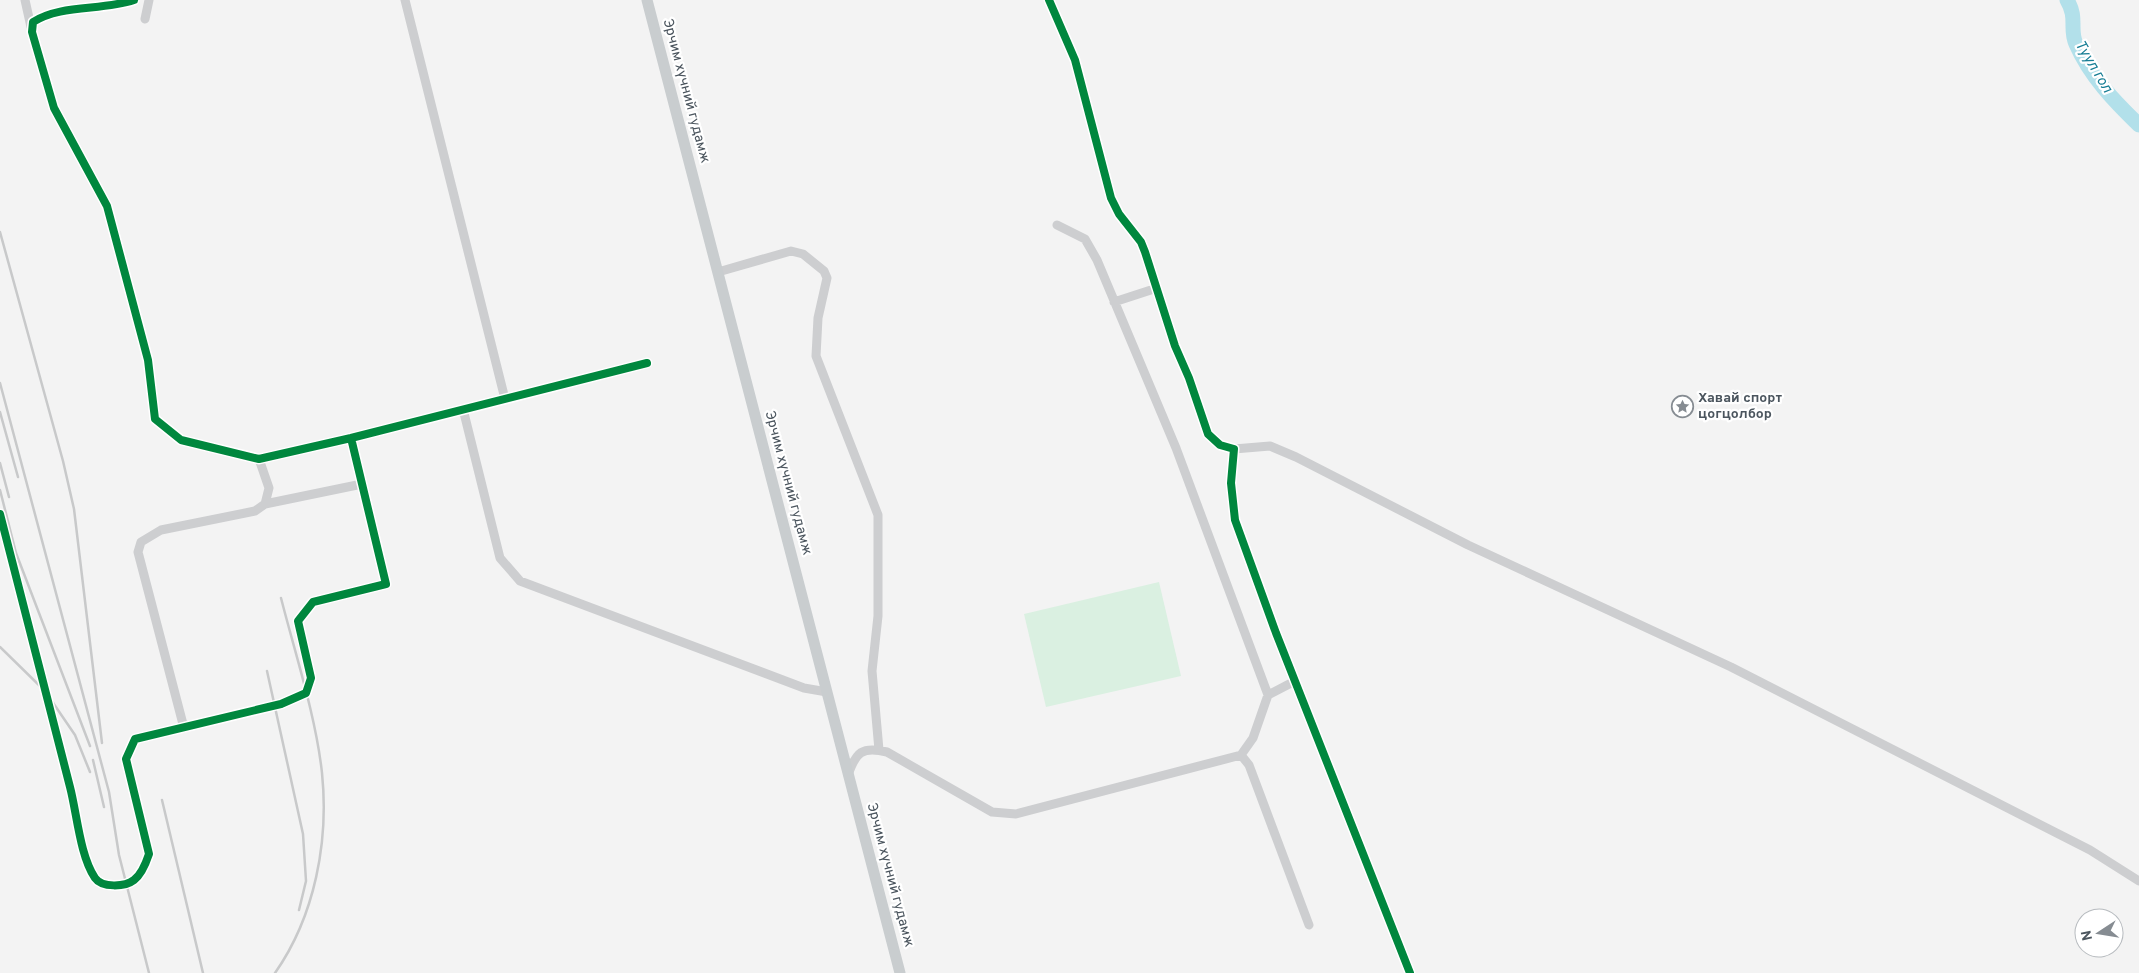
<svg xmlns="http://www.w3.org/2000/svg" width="2139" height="973" font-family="Overpass,sans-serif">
  <rect width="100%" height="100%" fill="#f3f3f3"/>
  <path fill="#daf0e1" d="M1159,582L1181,676L1046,707L1024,614Z"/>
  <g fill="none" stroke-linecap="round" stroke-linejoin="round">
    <path stroke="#b2e0ea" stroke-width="15" d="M2067,0C2078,18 2069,29 2076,44C2090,76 2114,101 2139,125"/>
    <path stroke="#cdced0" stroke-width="9" d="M25,0L31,27
      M134,0C102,11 61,4 33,22L32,32L54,108L107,206L148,360L155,419L181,440L259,459L351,438L647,363
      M405,0L505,399
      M1049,0L1075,60L1111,198L1119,214L1141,242L1145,252L1175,346L1189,378L1208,434L1220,445L1234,449L1231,483L1235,520L1276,633L1410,973
      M145,19L149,0
      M1057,225L1085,239L1097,260L1176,448L1268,695
      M718,272L791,251L803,254L824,271L827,278L818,318L816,356L878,515V616L872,671L879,750
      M1114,302L1157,288
      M463,409L500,558L520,581L804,688L827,692
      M1234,449L1270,446L1296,457L1468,545L1731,667L2090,850L2139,881
      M265,504L362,484
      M0,514C23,605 47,696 70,787C77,814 80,856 95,878C102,888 125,887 134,880C142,874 146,863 149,854L126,759L135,739L281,704L306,693L311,678L298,621L313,602L386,584L351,438
      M184,728L138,552L141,542L161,530L255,511L265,504L269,488L259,459
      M1241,755L1249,765L1309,925
      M848,775C856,752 862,746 887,752L992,812L1016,814L1241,755L1253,738L1268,695L1295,681"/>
    <path stroke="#c9cdcf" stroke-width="11" d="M647,0L900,973"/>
    <path stroke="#c8c9ca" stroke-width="2.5" d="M0,232L63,461L74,509L102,743
      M0,383L109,792L119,855L149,973
      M0,412L18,477
      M0,463L9,497
      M0,490L16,553L90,746
      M0,647L45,691L75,735L90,772
      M267,671L303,834L306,881L299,910
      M93,760L104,807
      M162,800L203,973
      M275,973C315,916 329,841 322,773C316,717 295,653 281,598"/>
    <defs>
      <path id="cycleway" d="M134,0C102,11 61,4 33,22L32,32L54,108L107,206L148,360L155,419L181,440L259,459L351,438L647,363
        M1049,0L1075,60L1111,198L1119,214L1141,242L1145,252L1175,346L1189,378L1208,434L1220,445L1234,449L1231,483L1235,520L1276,633L1410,973
        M0,514C23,605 47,696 70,787C77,814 80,856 95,878C102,888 125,887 134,880C142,874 146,863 149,854L126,759L135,739L281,704L306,693L311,678L298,621L313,602L386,584L351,438"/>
    </defs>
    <use href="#cycleway" stroke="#fff" stroke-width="11"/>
    <use href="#cycleway" stroke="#00873e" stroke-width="8"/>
  </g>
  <defs>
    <symbol id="sight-ring" viewBox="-11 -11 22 22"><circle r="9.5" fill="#fff" stroke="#868c92" stroke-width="1.5"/><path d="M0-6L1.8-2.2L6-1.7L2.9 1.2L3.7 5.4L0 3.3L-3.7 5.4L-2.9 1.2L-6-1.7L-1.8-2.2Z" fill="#868c92"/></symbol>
  </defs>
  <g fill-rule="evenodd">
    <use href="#sight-ring" x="1670" y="394" width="25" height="25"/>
  </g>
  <g text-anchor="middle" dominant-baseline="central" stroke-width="4.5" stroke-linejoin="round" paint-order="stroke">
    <g font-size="14" fill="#4b555e" stroke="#fff">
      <text transform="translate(686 91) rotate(75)">Эрчим хүчний гудамж</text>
      <text transform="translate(788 483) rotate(75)">Эрчим хүчний гудамж</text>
      <text transform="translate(890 875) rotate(75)">Эрчим хүчний гудамж</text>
    </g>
    <g font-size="14" font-weight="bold" fill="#4b555e" stroke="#fff" text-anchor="start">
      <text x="1698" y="398">Хавай спорт<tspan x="1698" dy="16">цогцолбор</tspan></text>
    </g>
    <g font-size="15" font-style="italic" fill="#177e95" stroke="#fff">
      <text transform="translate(2093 67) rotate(59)">Туул гол</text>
    </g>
  </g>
  <g transform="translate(2099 933) rotate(258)"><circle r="24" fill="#ffffff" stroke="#b7bbbf"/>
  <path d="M0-4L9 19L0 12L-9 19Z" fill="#868c92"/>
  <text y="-8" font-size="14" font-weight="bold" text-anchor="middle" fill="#4b555e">N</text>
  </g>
</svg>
